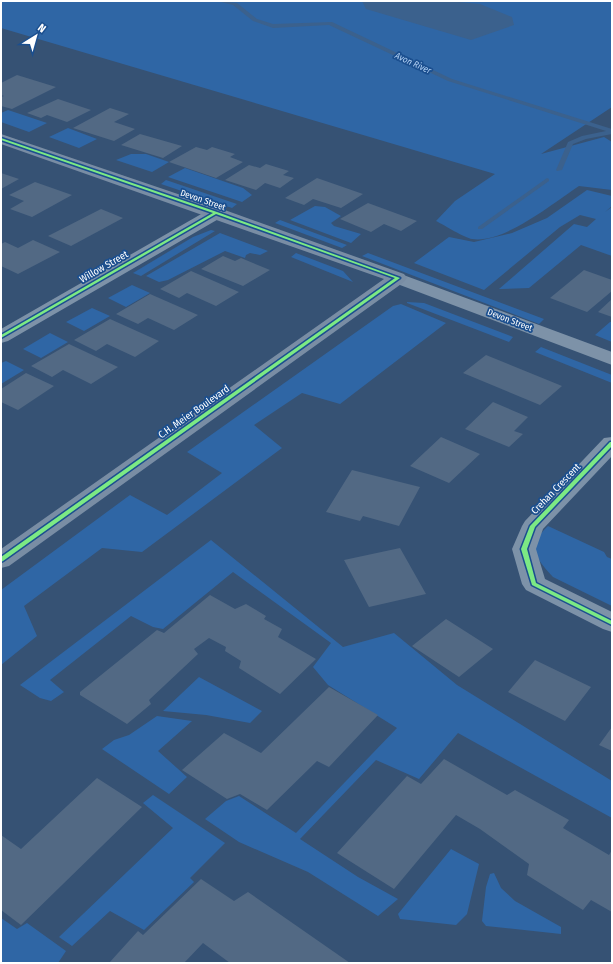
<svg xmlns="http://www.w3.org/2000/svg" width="613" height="964" font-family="'Fira Sans Condensed',sans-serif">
  <rect width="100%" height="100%" fill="#365274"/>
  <path fill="#2f66a5" d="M1,1H612V107L541,154L604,137L612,142V190L579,186C553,203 504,244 472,239C465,238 444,225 436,221L455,201L495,174L1,28Z
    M8,110L47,123L29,132L1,122V113Z
    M68,128L97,139L79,148L49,137Z
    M131,154H146L169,162L152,172L116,160Z
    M185,168L243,188L252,195L242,202L168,177Z
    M166,180L237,204L232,208L161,184Z
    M587,190L612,196V206L605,212L612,207V256L581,245L529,288L499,289L574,224L587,227L596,219L580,215L560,227L484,290L414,263L449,237L474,242L512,233L547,218Z
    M315,206L325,207L341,216L331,223L334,226L361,234L351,243L290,220Z
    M280,220L347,245L342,248L275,223Z
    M211,230L215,231L141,276L133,273L193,237Z
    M220,233L268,251L260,255L250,253L246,255L245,258L225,251L168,280L159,282L146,276Z
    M296,253L343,271L353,282L291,257Z
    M368,253L544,319L539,324L362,256Z
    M132,285L150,293L126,307L108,298Z
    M407,302L424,303L513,337L509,342L407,303Z
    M401,304L446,323L340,404L302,393L254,425L282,448L142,552L102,548L24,606L37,636L1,665V590L130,495L167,515L222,473L187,452L393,306Z
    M92,308L110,316L84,331L66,322Z
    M610,322H612V342L595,335Z
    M50,333L68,342L41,358L23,349Z
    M541,347L612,375V383L535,352Z
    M6,361L24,370L1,384V363Z
    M548,526L604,552L607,557L612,559V606L553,577C536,559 526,546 548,526Z
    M211,540L343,647L394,633L457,685L612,781V818L458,733L419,779L376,760L300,839L358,877L398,899L378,916L308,872L239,842L205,819L226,801L239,796L296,833L397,728L328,685L313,667L331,643L233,572L163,629L153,627L131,616L50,680L64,692L51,701L40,698L20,685Z
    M199,677L262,711L250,723L206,715L163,711Z
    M157,716L192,721L158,751L187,777L169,794L102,749L114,740L129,735Z
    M153,795L225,843L190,878L194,882L144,930L110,911L72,946L59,937L173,828L143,803Z
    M451,849L479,864L467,914L456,925L400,919L398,914Z
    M494,873L501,888L515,901L561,927V934L486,926L482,921L486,887L490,874Z
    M1,918L17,929L27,923L66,951L58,963H1Z"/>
  <path fill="#3b618d" d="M362,1H448L480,4L512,17L514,25L471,40L366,9Z"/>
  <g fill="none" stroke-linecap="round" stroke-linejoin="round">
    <path fill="#3b618d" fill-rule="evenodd" d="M217,1L237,3L257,19L273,24L332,22L452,79L612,129V134L586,139L573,144L562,170L557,171L556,170L568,142L582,136L606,131L448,81L329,25L273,28L253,21L233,5Z
      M547,178L549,179V181L482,229H478V227Z"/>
  </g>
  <path fill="#526984" d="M17,75L56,87L12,109L1,106V97L4,96L1,95V83Z
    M58,99L91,110L67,122L47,115L41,118L27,113Z
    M110,108L129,114L114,122L135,129L114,141L73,128Z
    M140,134L182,146L163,158L121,145Z
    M196,147L207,150L212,147L235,154L230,157L243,162L216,178L169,162Z
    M266,164L289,171L283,175L294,178L280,188L265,183L256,190L225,180L249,165L260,168Z
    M1,173L19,179L1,189Z
    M317,178L363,194L341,208L313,199L304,205L285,198Z
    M35,182L72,195L32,217L10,209L24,201L9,195Z
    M368,203L417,221L401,231L384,224L371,232L340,219Z
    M101,209L123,218L71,246L48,236Z
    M33,240L60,252L18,274L1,266V244L5,242L18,248Z
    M223,256L235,261L241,258L270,270L243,286L201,269Z
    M584,270L612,280V291L587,312L550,298Z
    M191,271L239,292L216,306L187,293L179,298L160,289Z
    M150,294L198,315L174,330L148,318L138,324L116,314Z
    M612,299V317L598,312Z
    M110,319L159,341L135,357L107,344L96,351L74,340Z
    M69,344L118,367L91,384L63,370L52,377L31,366Z
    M486,355L562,386L540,405L463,373Z
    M26,373L54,386L18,410L1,402V389Z
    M493,402L528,417L514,431L523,434L509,447L465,429Z
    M441,437L480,454L449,483L410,466Z
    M352,470L420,487L399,526L363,516L360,521L326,512Z
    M400,548L426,594L369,607L344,560Z
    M210,595L235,609L246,604L266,616L264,619L282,629L278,637L316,659L280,694L239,668L241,661L225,651L226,647L209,638L194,649L198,654L149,700L151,704L127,724L80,695V692L157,630L164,633Z
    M446,619L493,649L459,677L412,646Z
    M535,660L591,687L565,721L508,692Z
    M329,687L378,715L329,767L317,761L267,810L240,794L227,799L182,770L224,733L261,753Z
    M612,727V751L599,745Z
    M444,759L507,795L515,790L569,820L563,828L609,855L612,850V912L591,900L583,910L527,875L529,864L480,829L456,815L394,889L337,853L407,776L421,784Z
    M97,778L142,807L21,925L1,910V835L21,849Z
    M201,879L234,901L248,892L350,963H230L203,943L184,963H109L138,931L143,935Z"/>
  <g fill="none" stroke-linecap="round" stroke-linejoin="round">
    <path fill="#7d92a8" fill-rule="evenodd" d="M216,208L222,209L224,213L222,217L8,341L1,343V329L210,209Z
      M398,273L612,352V365L392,282L389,278L392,274Z
      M612,437V456L543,529L536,549L545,579L612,612V632L603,629L526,590L522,584L512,549L522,526L525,521L604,438Z"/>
    <path fill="#798da4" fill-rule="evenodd" d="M1,134L222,209L404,274L407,278L404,282L9,566L1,568V549L384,279L1,144Z"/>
    <defs>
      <path id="cycleway" d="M1,138L217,212L400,278L3,561L1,562V557L395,278L216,214L1,338V335L213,213L1,140Z
        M610,442H612V446L535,527L527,549L536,583L612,621V625L532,585L521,549L530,526Z"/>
    </defs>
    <use href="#cycleway" stroke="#1b4f8f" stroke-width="3"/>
    <use href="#cycleway" fill="#7ce984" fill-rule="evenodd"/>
  </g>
  <g text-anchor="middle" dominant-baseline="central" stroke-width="3.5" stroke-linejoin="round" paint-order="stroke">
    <g font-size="9" font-style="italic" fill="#b5d3f5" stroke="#1b4f8f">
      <text transform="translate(413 63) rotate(25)">Avon River</text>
    </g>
    <g font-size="9" fill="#fff" stroke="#1b4f8f">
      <text transform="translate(203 200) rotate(19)">Devon Street</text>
      <text transform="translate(510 320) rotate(21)">Devon Street</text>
    </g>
    <g font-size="10" fill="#fff" stroke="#1b4f8f">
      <text transform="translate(104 267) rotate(-30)">Willow Street</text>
      <text transform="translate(194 412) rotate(-35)">C.H. Meier Boulevard</text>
      <text transform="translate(556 489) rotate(-46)">Crehan Crescent</text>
    </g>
  </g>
  <rect width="613" height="964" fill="none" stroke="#ffffff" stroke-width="4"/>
  <g transform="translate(36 36) rotate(37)" stroke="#1b4f8f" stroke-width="3" paint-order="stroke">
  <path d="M0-3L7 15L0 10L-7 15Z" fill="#ffffff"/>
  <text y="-6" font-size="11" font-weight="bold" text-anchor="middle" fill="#ffffff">N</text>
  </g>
</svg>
